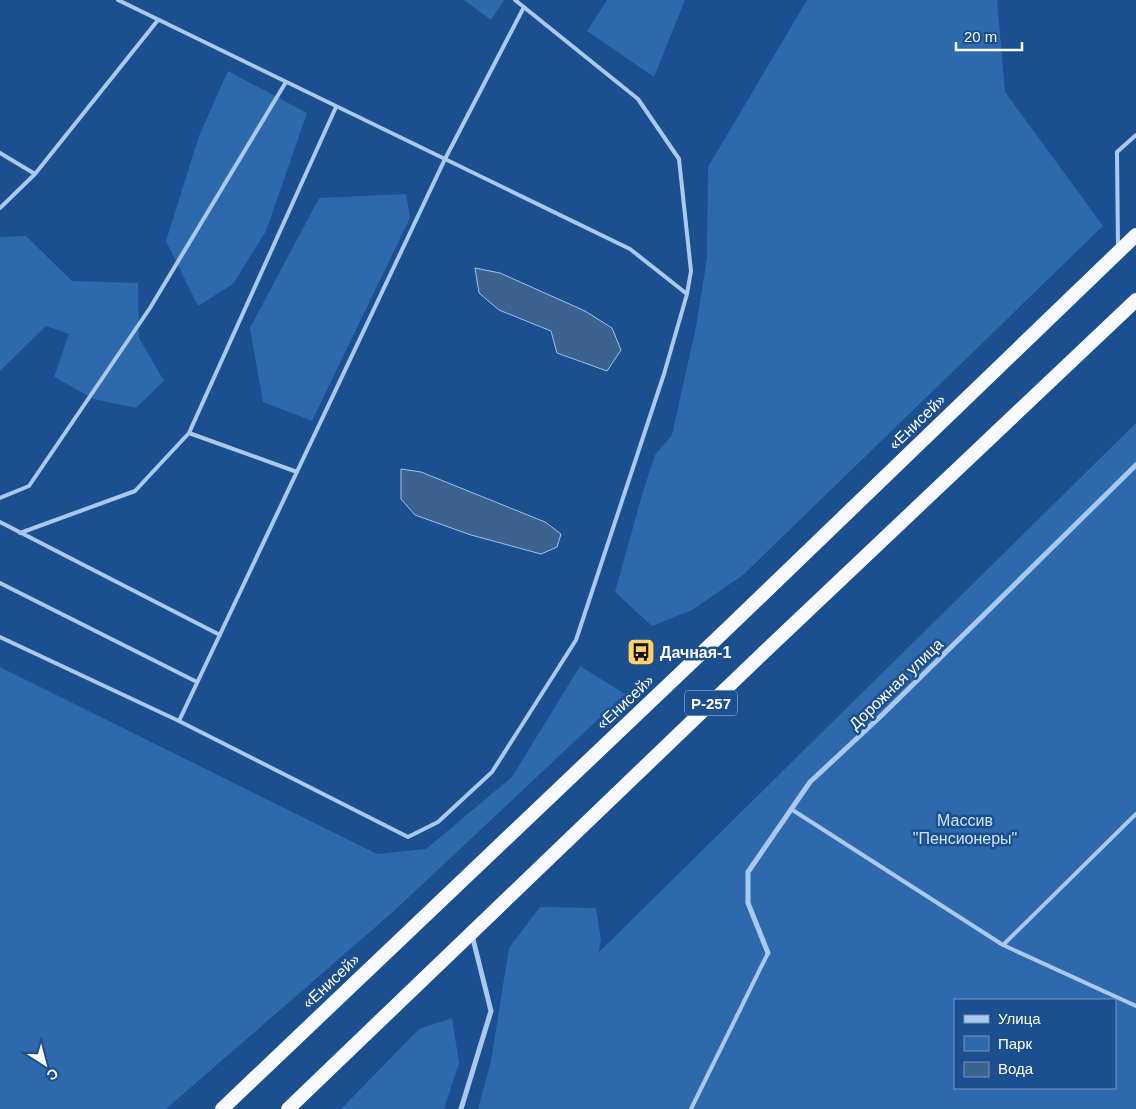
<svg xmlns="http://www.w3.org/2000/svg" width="1136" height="1109" font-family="Helvetica,sans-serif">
  <rect width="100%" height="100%" fill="#1b4f8f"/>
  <path fill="#2e69ad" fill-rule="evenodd" d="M464,0H504L491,20Z
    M607,0H685L654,77L587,31Z
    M807,0H997L1005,92L1103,226L743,575L692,610L652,626L615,592L642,495L655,455L672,435L696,327L707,258L708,167Z
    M228,71L307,113L266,231L233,284L198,306L166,241L199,136Z
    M406,194L410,218L312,421L263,402L250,328L319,198Z
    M26,236L72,281L138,283L139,338L164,381L136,408L94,399L54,377L69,334L46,326L0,371V237Z
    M1136,423V1109H478L491,1061L509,948L540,907L596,908L601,941L598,953ZM955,1000H1115V1088H955Z
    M580,666L625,694L394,911L166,1109H0V667L377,854L426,849L512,777Z
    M452,1018L459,1063L444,1109H341L419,1029Z"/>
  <path fill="#3c6290" stroke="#9cc4f0" d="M475,268L500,273L585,311L612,328L621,350L607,371L557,353L551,331L499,310L479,293Z
    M401,469L421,472L545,522L561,534L557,547L541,554L471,535L415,515L401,499Z"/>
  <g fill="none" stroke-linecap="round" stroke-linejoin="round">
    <path stroke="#a9c9ee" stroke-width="4" d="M118,0L630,249L687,294
      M0,153L35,174
      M0,208L35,174L158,20
      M1118,247L1117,152L1136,135
      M189,433L297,472
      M0,498L29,486L150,308L286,82
      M0,522L220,635
      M20,533L135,491L189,433L336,107
      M0,583L197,682
      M0,637L179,721L408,837L438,822L492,772L576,640L664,374L687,294L691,271L679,159L638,99L515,0
      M179,721L445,159L524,7
      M791,809L1003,945L1136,1006
      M1003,945L1136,814
      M691,1109L768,953"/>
    <path stroke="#a9c9ee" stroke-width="5" d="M768,953L748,903V872L810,782L881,716L1136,465
      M461,1109L491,1011L472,935"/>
    <path stroke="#f8faff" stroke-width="14" d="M222,1109L730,626L1136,235
      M288,1109L759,657L1136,300"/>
  </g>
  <defs>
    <symbol id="bus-square" viewBox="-11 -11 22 22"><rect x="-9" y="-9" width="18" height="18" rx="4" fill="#ffd166" stroke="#1b4f8f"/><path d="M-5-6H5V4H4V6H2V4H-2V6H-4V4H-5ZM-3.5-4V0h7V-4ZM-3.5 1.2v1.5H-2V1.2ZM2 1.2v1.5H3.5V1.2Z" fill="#111"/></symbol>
  </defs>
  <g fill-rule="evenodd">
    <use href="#bus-square" x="625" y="636" width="32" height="32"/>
  </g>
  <g text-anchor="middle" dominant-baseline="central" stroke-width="5" stroke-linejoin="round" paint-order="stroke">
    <rect fill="#1b4f8f" stroke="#bbcadd" stroke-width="1" x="685" y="690.5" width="52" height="25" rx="4"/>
    <g font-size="15" font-weight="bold" fill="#fff">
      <text x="711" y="703">Р-257</text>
    </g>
    <g font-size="16" fill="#fff" stroke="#1b4f8f">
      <text transform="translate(917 422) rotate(-44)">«Енисей»</text>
      <text transform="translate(896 684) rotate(-44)">Дорожная улица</text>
      <text transform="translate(625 702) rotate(-43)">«Енисей»</text>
      <text transform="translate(331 981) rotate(-43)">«Енисей»</text>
    </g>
    <g font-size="16" font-weight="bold" fill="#fff" stroke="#1b4f8f" text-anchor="start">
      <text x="660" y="652">Дачная-1</text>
    </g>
    <g font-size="16" fill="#cfe3fa" stroke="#1b4f8f">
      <text x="965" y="820">Массив<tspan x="965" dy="18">"Пенсионеры"</tspan></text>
    </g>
  </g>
  <rect x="954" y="999" width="162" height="90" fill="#1b4f8f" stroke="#7695bc"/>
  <rect x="964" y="1015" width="25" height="8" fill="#a9c9ee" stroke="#7695bc"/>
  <text x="998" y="1024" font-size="15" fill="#ffffff">Улица</text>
  <rect x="964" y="1036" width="25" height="15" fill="#2e69ad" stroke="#7695bc"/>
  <text x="998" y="1049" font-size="15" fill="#ffffff">Парк</text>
  <rect x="964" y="1062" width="25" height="15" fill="#3c6290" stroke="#7695bc"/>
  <text x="998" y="1074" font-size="15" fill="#ffffff">Вода</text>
  <g transform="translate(45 1064) rotate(144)" stroke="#1b4f8f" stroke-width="4" paint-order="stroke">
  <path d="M0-4L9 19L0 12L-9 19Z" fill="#ffffff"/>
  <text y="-8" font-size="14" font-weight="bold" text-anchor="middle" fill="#ffffff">С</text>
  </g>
  <path d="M956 42v8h66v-8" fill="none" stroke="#ffffff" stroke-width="2.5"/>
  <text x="964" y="42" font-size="15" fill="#ffffff" stroke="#1b4f8f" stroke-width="4" paint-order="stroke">20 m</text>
</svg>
